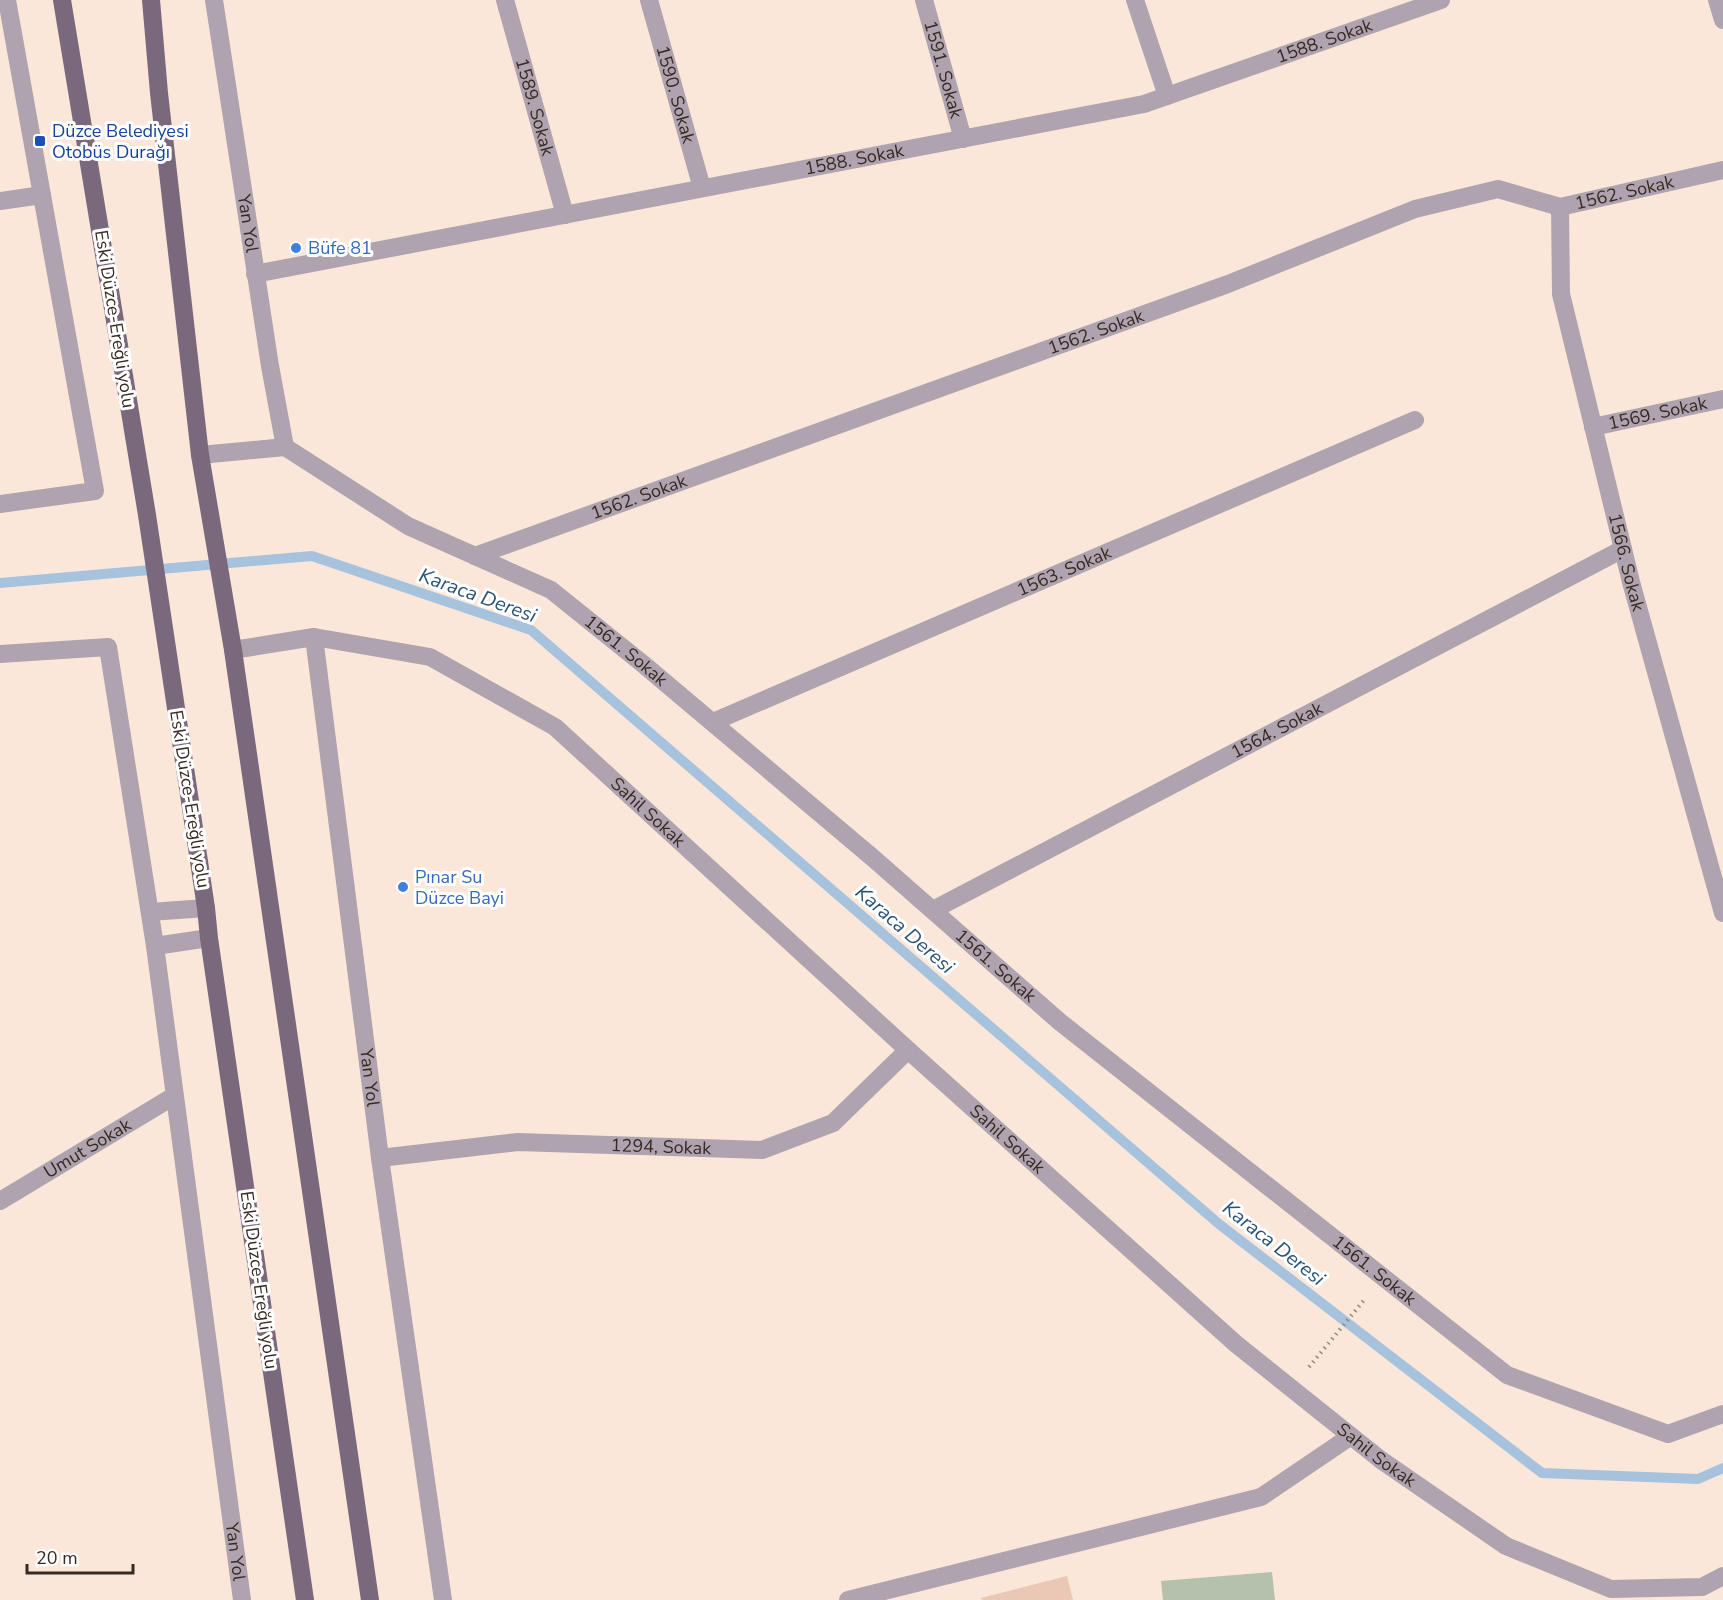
<svg xmlns="http://www.w3.org/2000/svg" width="1723" height="1600" font-family="'Nunito Sans',sans-serif">
<rect width="100%" height="100%" fill="#fae7da"/>
<path fill="#b4c2ad" d="M 1272,1572 L 1275,1600 L 1163,1600 L 1161,1581 Z"/>
<g fill="none" stroke-linecap="round" stroke-linejoin="round">
<path stroke="#a7c2dd" stroke-width="10" d="M 0,583 L 312,556 L 531,630 L 1219,1224 L 1542,1473 L 1698,1479 L 1723,1468"/>
</g>
<path fill="#eac8b5" d="M 1067,1576 L 1073,1600 L 982,1600 L 981,1598 Z"/>
<g fill="none" stroke-linecap="round" stroke-linejoin="round">
<path stroke="#97887d" stroke-width="4" stroke-dasharray="1.5 4.5" stroke-linecap="butt" d="M 1309,1367 L 1365,1299"/>
<g stroke="#aea3af" stroke-width="18">
<path id="s1" d="M 214,0 L 270,366 L 285,447"/>
<path id="s2" d="M 505,0 L 565,215"/>
<path id="s3" d="M 649,0 L 702,188"/>
<path id="s4" d="M 924,0 L 963,139"/>
<path d="M 1135,0 L 1167,96"/>
<path d="M 1717,0 L 1723,20"/>
<path d="M 0,201 L 42,195"/>
<path id="s5" d="M 1560,207 L 1561,294 L 1631,582 L 1723,913"/>
<path id="s6" d="M 255,274 L 1144,104 L 1441,0"/>
<path id="s7" d="M 1593,427 L 1723,399"/>
<path id="s8" d="M 285,447 L 408,526 L 551,590 L 643,664 L 873,858 L 1060,1022 L 1507,1375 L 1668,1434 L 1723,1414"/>
<path d="M 200,455 L 285,447"/>
<path d="M 0,504 L 95,491 L 7,0"/>
<path id="s9" d="M 475,556 L 1228,284 L 1415,209 L 1498,189 L 1560,207 L 1723,170"/>
<path id="s10" d="M 314,637 L 430,657 L 555,727 L 908,1050 L 1236,1344 L 1381,1460 L 1506,1546 L 1611,1589 L 1702,1587 L 1723,1576"/>
<path id="s11" d="M 233,650 L 314,637 L 380,1158 L 443,1600"/>
<path id="s12" d="M 0,654 L 108,647 L 155,946 L 242,1600"/>
<path id="s13" d="M 713,722 L 1415,420"/>
<path id="s14" d="M 933,910 L 1623,549"/>
<path d="M 150,912 L 206,908"/>
<path d="M 155,946 L 209,938"/>
<path id="s15" d="M 380,1158 L 518,1142 L 762,1150 L 833,1123 L 908,1050"/>
<path id="s16" d="M 0,1201 L 174,1096"/>
<path d="M 848,1600 L 1261,1497 L 1351,1436"/>
</g>
<path stroke="#7a687d" stroke-width="18" d="M 62,0 L 147,515 L 206,908 L 209,938 L 305,1600
M 151,0 L 159,93 L 200,455 L 233,650 L 370,1600"/>
</g>
<rect fill="#1a4fb4" stroke="#fff" stroke-width="2" x="34" y="135" width="12" height="12" rx="3"/>
<g fill="#3f7fe0" stroke="#fff" stroke-width="2">
<circle cx="296" cy="248" r="6"/>
<circle cx="403" cy="887" r="6"/>
</g>
<g text-anchor="middle" stroke-width="6" stroke-linejoin="round" paint-order="stroke">
<g font-size="18" fill="#362a22" stroke="#fff">
<text dy="6" stroke="none"><textPath href="#s6" startOffset="1096">1588. Sokak</textPath></text>
<text dy="6" stroke="none"><textPath href="#s4" startOffset="72">1591. Sokak</textPath></text>
<text dy="6" stroke="none"><textPath href="#s3" startOffset="98">1590. Sokak</textPath></text>
<text dy="6" stroke="none"><textPath href="#s2" startOffset="111">1589. Sokak</textPath></text>
<text dy="6" stroke="none"><textPath href="#s6" startOffset="610">1588. Sokak</textPath></text>
<text dy="6" stroke="none"><textPath href="#s9" startOffset="1218">1562. Sokak</textPath></text>
<text dy="6" stroke="none"><textPath href="#s1" startOffset="226">Yan Yol</textPath></text>
<text transform="translate(115 319) rotate(81)" y="6">Eski Düzce-Ereğli yolu</text>
<text dy="6" stroke="none"><textPath href="#s9" startOffset="660">1562. Sokak</textPath></text>
<text dy="6" stroke="none"><textPath href="#s7" startOffset="66">1569. Sokak</textPath></text>
<text dy="6" stroke="none"><textPath href="#s9" startOffset="174">1562. Sokak</textPath></text>
<text dy="6" stroke="none"><textPath href="#s5" startOffset="363">1566. Sokak</textPath></text>
<text dy="6" stroke="none"><textPath href="#s13" startOffset="382">1563. Sokak</textPath></text>
<text dy="6" stroke="none"><textPath href="#s8" startOffset="399">1561. Sokak</textPath></text>
<text dy="6" stroke="none"><textPath href="#s14" startOffset="388">1564. Sokak</textPath></text>
<text transform="translate(190 799) rotate(81)" y="6">Eski Düzce-Ereğli yolu</text>
<text dy="6" stroke="none"><textPath href="#s10" startOffset="387">Sahil Sokak</textPath></text>
<text dy="6" stroke="none"><textPath href="#s8" startOffset="885">1561. Sokak</textPath></text>
<text dy="6" stroke="none"><textPath href="#s11" startOffset="526">Yan Yol</textPath></text>
<text dy="6" stroke="none"><textPath href="#s10" startOffset="873">Sahil Sokak</textPath></text>
<text dy="6" stroke="none"><textPath href="#s15" startOffset="282">1294, Sokak</textPath></text>
<text dy="6" stroke="none"><textPath href="#s16" startOffset="102">Umut Sokak</textPath></text>
<text dy="6" stroke="none"><textPath href="#s8" startOffset="1371">1561. Sokak</textPath></text>
<text transform="translate(259 1280) rotate(82)" y="6">Eski Düzce-Ereğli yolu</text>
<text dy="6" stroke="none"><textPath href="#s10" startOffset="1359">Sahil Sokak</textPath></text>
<text dy="6" stroke="none"><textPath href="#s12" startOffset="1022">Yan Yol</textPath></text>
</g>
<g font-size="18" fill="#164399" stroke="#fff" text-anchor="start">
<text x="52" y="137">Düzce Belediyesi<tspan x="52" dy="21">Otobüs Durağı</tspan></text>
</g>
<g font-size="18" fill="#366cbe" stroke="#fff" text-anchor="start">
<text x="308" y="254">Büfe 81</text>
<text x="415" y="883">Pınar Su<tspan x="415" dy="21">Düzce Bayi</tspan></text>
</g>
<g font-size="20" font-style="italic" fill="#275277" stroke="#fff">
<text transform="translate(478 595) rotate(20)" y="7">Karaca Deresi</text>
<text transform="translate(905 929) rotate(41)" y="7">Karaca Deresi</text>
<text transform="translate(1274 1243) rotate(38)" y="7">Karaca Deresi</text>
</g>
</g>
<path d="M27 1564v9h106v-9" fill="none" stroke="#362a22" stroke-width="3"/>
<text x="36" y="1564" font-size="18" fill="#362a22" stroke="#ffffff" stroke-width="4.5" paint-order="stroke">20 m</text>
</svg>
